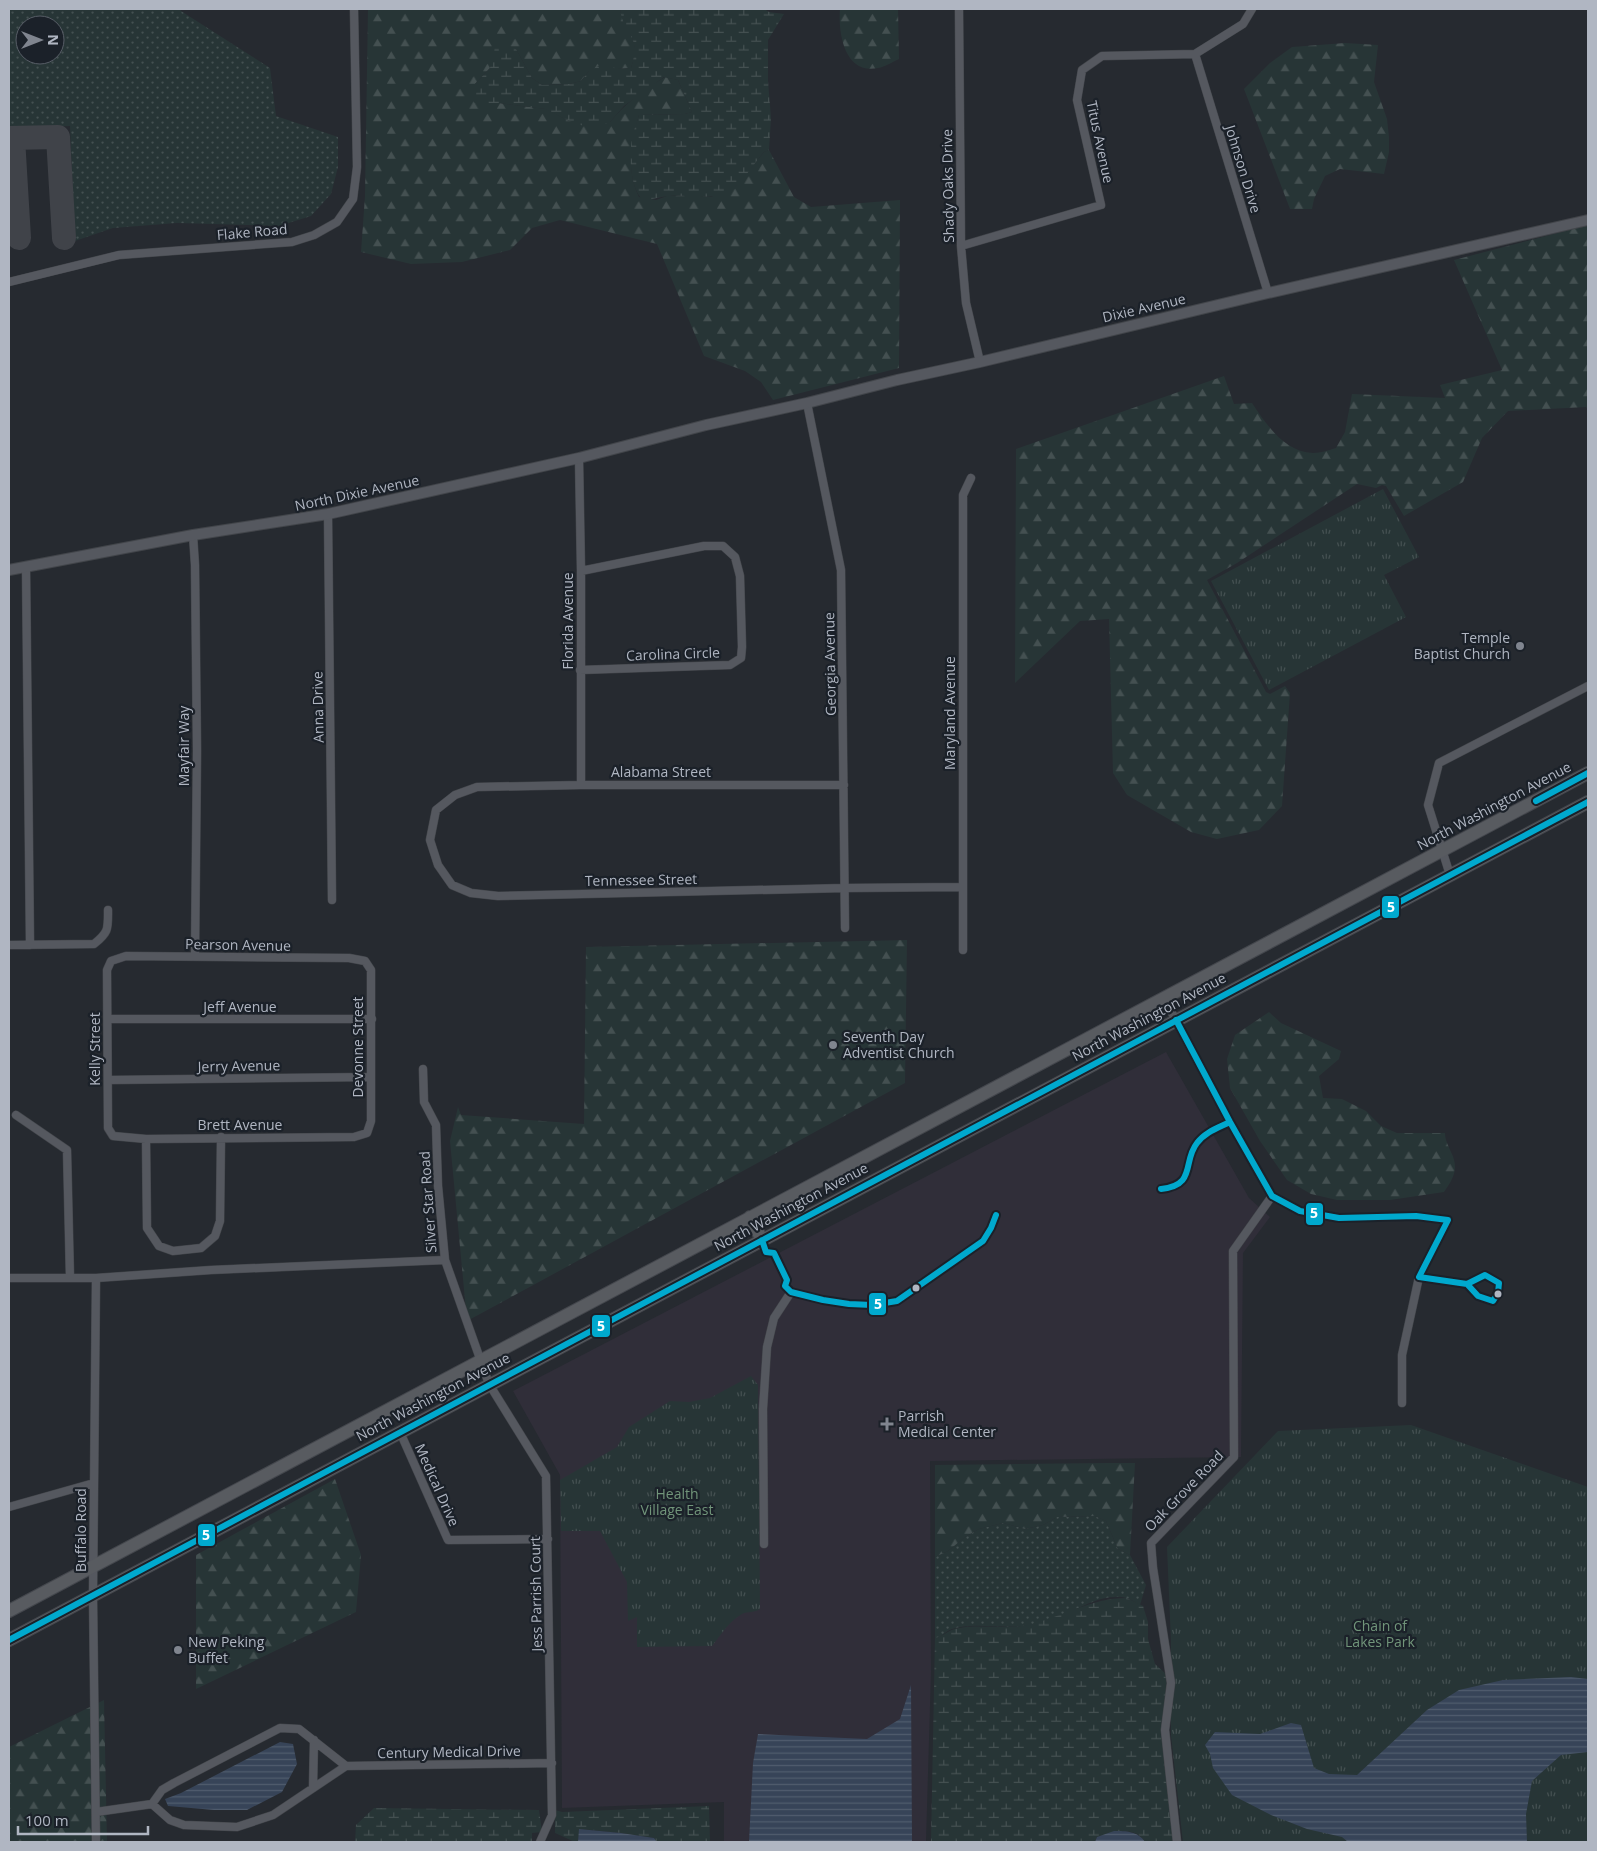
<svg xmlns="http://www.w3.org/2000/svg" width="1597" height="1851" font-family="'Open Sans',sans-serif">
<defs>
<pattern id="grass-dots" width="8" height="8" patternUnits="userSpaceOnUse" patternTransform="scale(1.25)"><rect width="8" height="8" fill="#273536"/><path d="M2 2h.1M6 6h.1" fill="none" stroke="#445051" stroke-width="1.8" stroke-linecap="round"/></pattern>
<pattern id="forest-firs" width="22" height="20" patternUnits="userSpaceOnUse" patternTransform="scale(1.25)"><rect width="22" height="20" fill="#273536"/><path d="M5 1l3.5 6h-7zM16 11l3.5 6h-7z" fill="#445051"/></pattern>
<pattern id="wetland-marsh" width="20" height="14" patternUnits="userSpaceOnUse" patternTransform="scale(1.25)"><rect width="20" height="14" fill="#273536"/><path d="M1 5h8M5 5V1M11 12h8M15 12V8" fill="none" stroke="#445051"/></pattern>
<pattern id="park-tufts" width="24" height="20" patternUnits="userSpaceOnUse" patternTransform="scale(1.25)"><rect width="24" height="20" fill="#273536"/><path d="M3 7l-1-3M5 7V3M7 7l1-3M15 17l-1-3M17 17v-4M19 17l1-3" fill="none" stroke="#445051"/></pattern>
<pattern id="water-rules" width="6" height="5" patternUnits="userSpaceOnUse" patternTransform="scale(1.25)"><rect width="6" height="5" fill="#374458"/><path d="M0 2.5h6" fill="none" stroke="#515d6e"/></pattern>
</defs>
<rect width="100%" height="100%" fill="#262a30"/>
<path fill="#302e39" d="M 1166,1052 L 1249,1198 L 1270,1217 L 1243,1253 L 1241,1457 L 930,1461 L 931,1672 L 926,1842 L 724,1842 L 724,1802 L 562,1808 L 560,1475 L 513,1391 Z"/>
<path fill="url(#grass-dots)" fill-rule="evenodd" d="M 9,9 L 180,9 L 181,11 L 270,68 L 276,116 L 338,137 L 338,167 L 331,194 L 311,216 L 279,226 L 177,223 L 113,228 L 75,241 L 70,126 L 9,128 ZM 25,25 L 55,25 L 55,55 L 25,55 Z
M 1095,1516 L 1106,1521 L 1118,1549 L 1130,1555 L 1146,1585 L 1140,1605 C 1136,1603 1131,1599 1127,1598 C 1105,1592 1080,1608 1061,1616 C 1050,1620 1036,1624 1024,1626 C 1001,1629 972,1622 952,1629 C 945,1631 942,1638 935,1638 L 935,1557 L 948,1551 L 965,1537 L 979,1529 L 1003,1523 L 1025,1529 L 1043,1525 L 1057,1517 Z"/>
<path fill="url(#forest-firs)" d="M 368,9 L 620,9 C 622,25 637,38 635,53 C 635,58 632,63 631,68 L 589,71 L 581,81 L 569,84 L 542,85 L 532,78 L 516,49 L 490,68 L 475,84 L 475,103 L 499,103 L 546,109 L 569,121 L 610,122 C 625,104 644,89 665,77 L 678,80 L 692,112 L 685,114 L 639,115 C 631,143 626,170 639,197 L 656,200 L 667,196 L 690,195 L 711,197 L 735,187 L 764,152 L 769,150 L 794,197 L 811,207 L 900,200 L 899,368 L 773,400 L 761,382 L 745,371 L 704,356 L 657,244 L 560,220 L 532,228 L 510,250 L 462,262 L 411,264 L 361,252 L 365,196 Z
M 840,9 L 898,9 L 899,59 C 892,62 885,67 878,68 C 844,75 838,32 840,9 Z
M 1345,43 L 1378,45 L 1374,82 L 1387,119 L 1389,137 L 1389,152 L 1384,174 L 1340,169 L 1325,176 L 1314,199 L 1312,209 L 1290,209 L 1244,89 L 1270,63 L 1292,47 Z
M 1588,225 L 1588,410 L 1586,407 L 1508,411 L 1482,438 L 1463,482 L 1404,516 L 1386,486 L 1382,485 L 1376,488 L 1357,484 L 1237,563 L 1207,580 L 1266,692 L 1270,694 L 1285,686 L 1290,693 L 1282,806 L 1259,830 L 1217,839 L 1191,832 L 1127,795 L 1113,773 L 1109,619 L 1080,621 L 1015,683 L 1016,449 L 1224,376 L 1234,404 L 1252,403 C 1266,424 1284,452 1313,453 C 1321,453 1329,450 1336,448 L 1345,432 L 1352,394 L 1445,398 L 1440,385 L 1502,370 L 1454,260 Z
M 907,940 L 905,1083 L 467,1321 L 450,1141 L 458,1107 L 461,1115 L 584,1124 L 586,947 Z
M 1269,1012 L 1281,1023 L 1341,1051 L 1339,1059 L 1319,1076 L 1323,1098 L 1342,1099 L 1366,1111 L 1381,1126 L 1397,1133 L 1445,1133 C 1445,1140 1448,1145 1451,1152 C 1459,1168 1454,1178 1444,1192 L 1390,1200 L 1337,1200 L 1311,1194 L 1287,1180 L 1260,1141 L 1230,1088 L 1227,1059 L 1235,1035 Z
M 1109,1463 L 1135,1463 L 1130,1555 L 1118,1549 L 1106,1521 L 1095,1516 L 1057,1517 L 1043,1525 L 1025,1529 L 1003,1523 L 979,1529 L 965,1537 L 948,1551 L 935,1557 L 935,1465 Z
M 335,1479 L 361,1555 L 356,1612 L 196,1689 L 196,1555 Z
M 104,1700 L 107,1842 L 9,1842 L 9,1747 Z"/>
<path fill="url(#wetland-marsh)" d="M 620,9 L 764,9 L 769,12 L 784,14 L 768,40 L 768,81 L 771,118 L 769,150 L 764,152 C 755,162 739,187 728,193 C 715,200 686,194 670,196 C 661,196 653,200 643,200 C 630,189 629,155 632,139 C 633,131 637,123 639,115 L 685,114 L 692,112 L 678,80 L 664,77 L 624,106 L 610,122 L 593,129 L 569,121 L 545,109 L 499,103 L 475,103 L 469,95 L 475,84 L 490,68 L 497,40 L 516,49 L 532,78 L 542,85 L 569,84 L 581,81 L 589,71 L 606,62 L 616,69 L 631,68 C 642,33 624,38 620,9 Z
M 1127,1598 L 1143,1606 L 1148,1622 L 1148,1639 L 1155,1664 L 1167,1675 L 1167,1735 L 1178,1842 L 1145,1842 C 1135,1825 1112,1832 1097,1837 L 1095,1842 L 931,1842 L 935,1638 C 943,1637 949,1629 959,1628 C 982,1624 1005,1630 1028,1625 C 1062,1617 1091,1598 1127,1598 Z
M 709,1806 L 710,1842 L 657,1842 L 654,1838 L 621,1833 L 580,1829 L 578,1842 L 575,1842 L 555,1833 L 555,1810 L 562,1812 Z
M 374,1808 L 539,1810 L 542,1832 L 532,1833 L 532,1842 L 355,1842 L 356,1825 Z"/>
<path fill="url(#park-tufts)" d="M 1383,489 L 1419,557 L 1384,575 L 1406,617 L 1269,690 L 1211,581 Z
M 751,1376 L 758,1385 L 760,1609 C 754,1613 748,1611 742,1614 C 729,1621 721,1635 712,1646 L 637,1647 L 637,1617 L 628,1621 L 627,1582 L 600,1531 L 561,1531 L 560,1480 L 617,1447 L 629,1427 L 670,1401 L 689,1402 L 710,1398 Z
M 1411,1425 L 1588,1487 L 1588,1842 L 1183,1842 L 1171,1735 L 1171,1641 L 1167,1547 L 1278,1431 Z"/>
<path fill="url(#water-rules)" d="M 1571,1677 L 1588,1679 L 1588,1752 L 1561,1755 L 1532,1781 L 1526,1814 L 1527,1842 L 1348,1842 L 1342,1837 L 1307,1829 L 1271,1815 L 1232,1795 L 1213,1768 L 1210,1754 L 1205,1745 L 1215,1732 L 1260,1734 L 1291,1723 L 1301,1725 L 1314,1768 L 1329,1774 L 1357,1775 L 1427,1710 L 1459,1690 L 1503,1680 Z
M 911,1685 L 912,1842 L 749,1842 L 753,1763 L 758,1734 L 867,1739 L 900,1719 Z
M 280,1742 L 293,1744 L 297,1764 L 282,1792 L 247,1810 L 214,1810 L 168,1806 L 165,1799 L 181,1793 Z
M 579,1829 L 621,1833 L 654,1838 L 657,1842 L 578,1842 Z
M 1114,1831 C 1126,1831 1138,1831 1145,1842 L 1095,1842 L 1097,1837 Z"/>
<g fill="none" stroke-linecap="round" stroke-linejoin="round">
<path stroke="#404349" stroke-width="24" d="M 9,138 L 58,137 L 64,238
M 13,138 L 19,238"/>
<defs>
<path id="minor" d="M 959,9 L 961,246 L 966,303 L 980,362
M 1195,54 L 1268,293
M 961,246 L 1101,205 L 1077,100 L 1082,70 L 1102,56 L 1195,54 L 1243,24 L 1252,9
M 9,282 L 119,255 L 292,242 L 314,235 L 337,222 L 353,199 L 357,167 L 354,9
M 807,403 L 841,570 L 845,928
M 579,458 L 581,571 L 581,785
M 328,514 L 332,900
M 193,535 L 195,565 L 197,751 L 195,956
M 26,567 L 30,945
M 580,670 L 730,665 L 741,658 L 742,647 L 740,576 L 735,557 L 723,546 L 704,546 L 581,571
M 844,785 L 581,785 L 477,787 L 455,795 L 436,810 L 430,840 L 438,865 L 452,885 L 471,893 L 498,896 L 845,888 L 962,887
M 1450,875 L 1428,805 L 1439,763 L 1588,686
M 9,945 L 94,944 C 109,932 108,929 108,910
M 963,950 L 963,495 L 971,478
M 126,956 L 349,958 L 365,961 L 371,970 L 371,1121 L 367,1133 L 354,1137 L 146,1139 L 113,1136 L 108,1128 L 107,970 L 111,961 Z
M 1164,998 L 1230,1122 L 1272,1196 L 1300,1211 L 1339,1218 L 1416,1216 L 1448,1220 L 1419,1277 L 1402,1355 L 1402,1403
M 108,1019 L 372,1019
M 423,1069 L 424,1102 L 436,1125 L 438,1186 L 445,1260 L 489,1384 L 546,1476 L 552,1815 L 540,1842
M 108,1080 L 371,1077
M 16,1115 L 67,1150 L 70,1278
M 146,1139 L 147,1228 L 159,1246 L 173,1251 L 201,1248 L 215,1236 L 220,1221 L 221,1137
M 9,1278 L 96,1278 L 211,1270 L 445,1260
M 400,1432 L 448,1540 L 548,1539
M 9,1507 L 94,1483
M 764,1544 L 763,1409 L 767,1347 L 774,1318 L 791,1292
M 313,1788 L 314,1740
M 152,1804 L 170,1820 L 184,1825 L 237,1827 L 273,1815 L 346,1766 L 552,1763
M 96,1812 L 152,1804 L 162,1790 L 174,1783 L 280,1728 L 299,1729 L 346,1766
M 96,1842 L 93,1595 L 96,1278
M 1177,1842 L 1165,1730 L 1171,1683 L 1153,1568 L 1151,1543 L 1234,1457 L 1233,1251 L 1272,1196"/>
<path id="tertiary" d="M 9,570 L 193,535 L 328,514 L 579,458 L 706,425 L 807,403 L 897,380 L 980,362 L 1268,293 L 1588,220"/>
<path id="primary" d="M 750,1217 L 762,1240
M 9,1611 L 1588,773
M 9,1640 L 1588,802"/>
</defs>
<use href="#minor" stroke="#42454a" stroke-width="9"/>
<use href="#tertiary" stroke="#42454a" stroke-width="12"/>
<use href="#primary" stroke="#44474d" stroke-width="14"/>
<use href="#minor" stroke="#55585f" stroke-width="8"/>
<use href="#tertiary" stroke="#55585f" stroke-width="10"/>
<use href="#primary" stroke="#585b60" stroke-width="12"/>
<defs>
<path id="bus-1" d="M 1536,801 L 1588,773
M 1176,1020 L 1230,1122 L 1272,1196 L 1300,1211 L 1339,1218 L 1416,1216 L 1448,1220 L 1419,1277 L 1467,1284
M 1161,1189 C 1197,1185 1182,1162 1197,1143 C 1205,1132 1218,1128 1230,1122
M 762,1240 L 766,1252 L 774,1253 L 787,1280 L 785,1286 L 791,1292 L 823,1300 L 849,1304 L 872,1305 L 897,1301 L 983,1241 L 991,1228 L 996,1215
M 1485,1275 L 1499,1283 L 1498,1293 L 1493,1301 L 1478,1296 L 1467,1284 Z
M 9,1640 L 1588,802"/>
</defs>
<use href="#bus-1" stroke="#1b2129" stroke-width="10"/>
<use href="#bus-1" stroke="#00a9ce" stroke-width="6"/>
</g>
<g fill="#80858f" stroke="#1b2129" stroke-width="2">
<circle cx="1520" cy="646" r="5"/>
<circle cx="833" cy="1045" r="5"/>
<path d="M884.5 1416.5h5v5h5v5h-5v5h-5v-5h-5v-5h5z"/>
<circle cx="178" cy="1650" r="5"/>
</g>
<g fill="#b0b6c2" stroke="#1b2129" stroke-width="2">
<circle cx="916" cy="1288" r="4.5"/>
<circle cx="1498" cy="1294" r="4.5"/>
</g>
<g text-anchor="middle" stroke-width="4.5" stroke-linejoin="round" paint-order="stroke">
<g font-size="14" fill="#b0b6c2" stroke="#1b2129">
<text transform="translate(1100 142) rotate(78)" y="5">Titus Avenue</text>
<text transform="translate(1243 169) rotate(73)" y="5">Johnson Drive</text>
<text transform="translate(948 186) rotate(-91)" y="5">Shady Oaks Drive</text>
<text transform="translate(252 232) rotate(-5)" y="5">Flake Road</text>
<text transform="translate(1144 308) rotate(-13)" y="5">Dixie Avenue</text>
<text transform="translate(357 493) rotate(-12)" y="5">North Dixie Avenue</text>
<text transform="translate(568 621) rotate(-90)" y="5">Florida Avenue</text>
<text transform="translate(673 654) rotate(-2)" y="5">Carolina Circle</text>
<text transform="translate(830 664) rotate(-91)" y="5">Georgia Avenue</text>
<text transform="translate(318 707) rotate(-91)" y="5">Anna Drive</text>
<text transform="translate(950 713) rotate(-90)" y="5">Maryland Avenue</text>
<text transform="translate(184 746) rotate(-90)" y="5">Mayfair Way</text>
<text x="661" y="777">Alabama Street</text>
<text transform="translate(1494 806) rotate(-28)" y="5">North Washington Avenue</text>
<text transform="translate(641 880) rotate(-1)" y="5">Tennessee Street</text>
<text transform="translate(238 945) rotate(1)" y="5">Pearson Avenue</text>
<text x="240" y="1012">Jeff Avenue</text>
<text transform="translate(1149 1017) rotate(-28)" y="5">North Washington Avenue</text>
<text transform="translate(358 1047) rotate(-90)" y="5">Devonne Street</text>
<text transform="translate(95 1049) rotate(-90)" y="5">Kelly Street</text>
<text transform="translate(239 1066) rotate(-1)" y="5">Jerry Avenue</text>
<text x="240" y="1130">Brett Avenue</text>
<text transform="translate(428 1202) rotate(-94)" y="5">Silver Star Road</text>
<text transform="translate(791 1207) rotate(-28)" y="5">North Washington Avenue</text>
<text transform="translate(433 1397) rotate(-28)" y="5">North Washington Avenue</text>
<text transform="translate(437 1485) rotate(66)" y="5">Medical Drive</text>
<text transform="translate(1184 1491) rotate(-46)" y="5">Oak Grove Road</text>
<text transform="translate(81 1530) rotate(-90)" y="5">Buffalo Road</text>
<text transform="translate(536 1594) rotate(-91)" y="5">Jess Parrish Court</text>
<text transform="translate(449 1752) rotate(-1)" y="5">Century Medical Drive</text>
</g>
<g font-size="14" fill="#b0b6c2" stroke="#1b2129" text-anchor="start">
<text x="1510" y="643" text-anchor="end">Temple<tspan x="1510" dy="16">Baptist Church</tspan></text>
<text x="843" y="1042">Seventh Day<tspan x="843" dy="16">Adventist Church</tspan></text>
<text x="898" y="1421">Parrish<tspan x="898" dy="16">Medical Center</tspan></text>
<text x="188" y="1647">New Peking<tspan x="188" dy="16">Buffet</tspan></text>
</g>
<g font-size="14" fill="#71957a" stroke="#1b2129">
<text x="677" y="1499">Health<tspan x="677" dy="16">Village East</tspan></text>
<text x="1380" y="1631">Chain of<tspan x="1380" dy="16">Lakes Park</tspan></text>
</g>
</g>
<g stroke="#1b2129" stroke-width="2">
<rect x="1381" y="895" width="19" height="24" rx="5" fill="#00a9ce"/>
<rect x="1305" y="1202" width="19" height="24" rx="5" fill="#00a9ce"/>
<rect x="868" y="1292" width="19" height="24" rx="5" fill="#00a9ce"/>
<rect x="591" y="1314" width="20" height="24" rx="5" fill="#00a9ce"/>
<rect x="197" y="1523" width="19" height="24" rx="5" fill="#00a9ce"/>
</g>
<g font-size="14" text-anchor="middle" font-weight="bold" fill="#fff">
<text x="1391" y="912">5</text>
<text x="1314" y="1218">5</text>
<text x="878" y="1309">5</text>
<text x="601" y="1331">5</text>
<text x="206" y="1540">5</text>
</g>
<rect width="1597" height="1851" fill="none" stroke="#b0b6c2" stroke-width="20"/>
<g transform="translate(40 40) rotate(90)"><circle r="24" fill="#1b2129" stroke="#575d66"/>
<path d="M0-4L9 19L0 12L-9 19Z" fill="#80858f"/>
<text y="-8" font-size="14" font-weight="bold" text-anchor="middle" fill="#b0b6c2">N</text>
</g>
<path d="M18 1826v8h130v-8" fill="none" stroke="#b0b6c2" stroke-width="2.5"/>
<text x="25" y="1826" font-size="15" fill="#b0b6c2" stroke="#1b2129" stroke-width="4" paint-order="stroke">100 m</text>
</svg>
